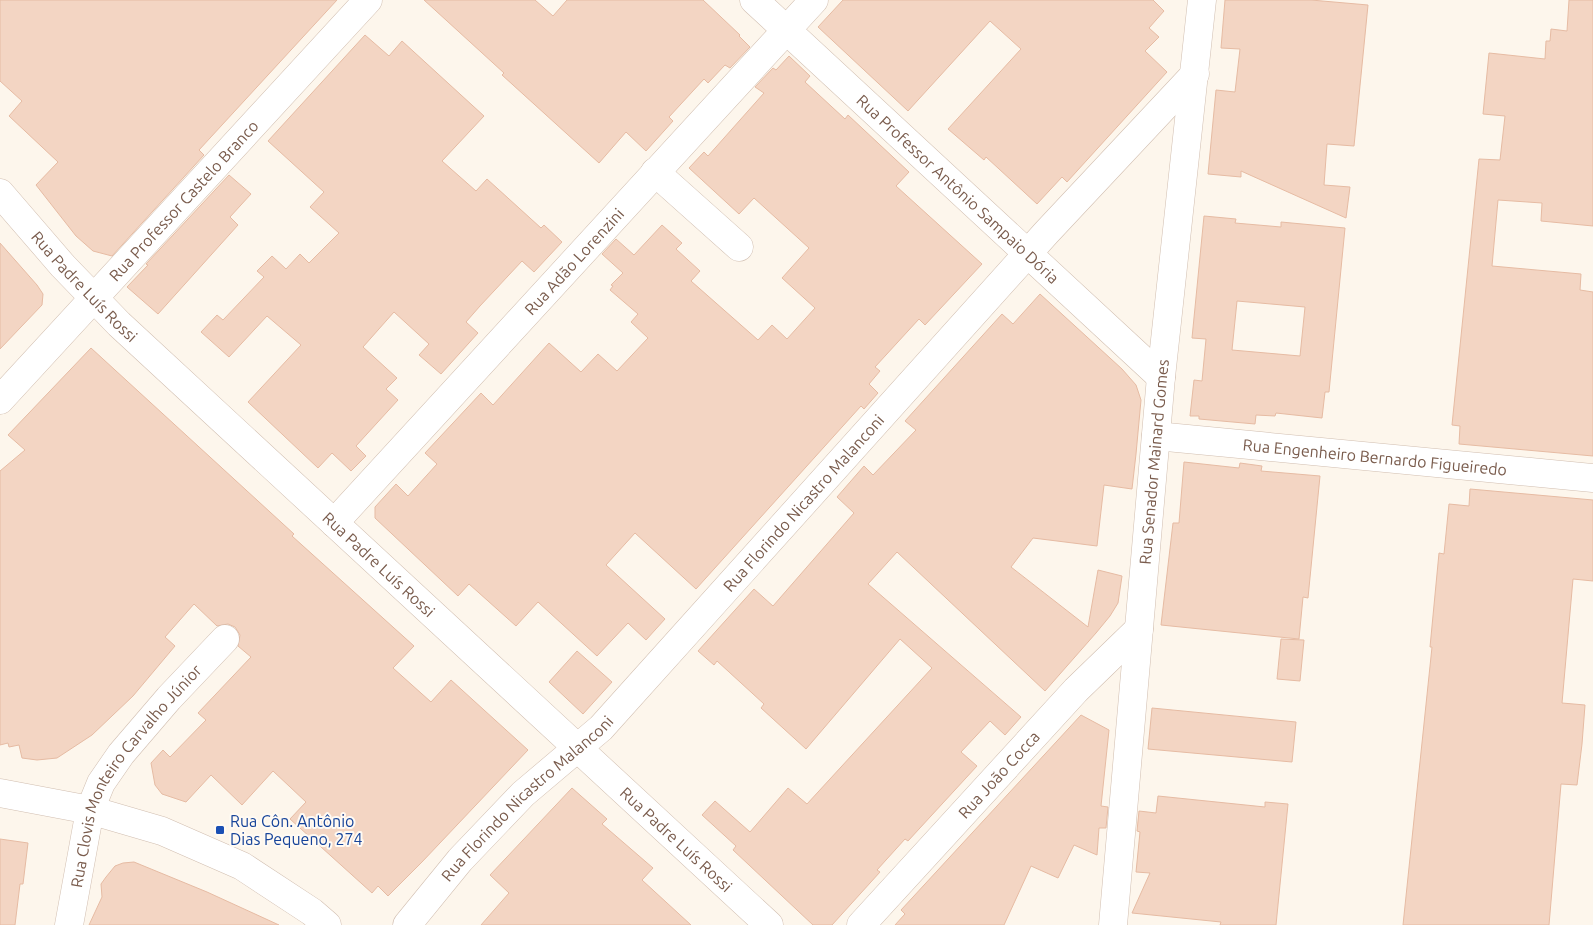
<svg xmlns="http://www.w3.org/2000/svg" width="1593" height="925" font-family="Ubuntu,sans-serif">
<rect width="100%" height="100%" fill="#fdf6ec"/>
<path fill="#f3d5c3" stroke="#e6bba3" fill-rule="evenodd" d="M 0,0 L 337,0 L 199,150 L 204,155 L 112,256 L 93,251 L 76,236 L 36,185 L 58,162 L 9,116 L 22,101 L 0,81 Z
M 424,0 L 535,0 L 553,16 L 567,0 L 703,0 L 740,35 L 739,36 L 750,47 L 730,68 L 725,65 L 708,83 L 704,79 L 669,117 L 673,121 L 646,151 L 626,132 L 599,163 L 502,75 L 504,73 Z
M 843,0 L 1153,0 L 1164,11 L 1149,28 L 1159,37 L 1145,51 L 1167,72 L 1067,182 L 1062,177 L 1037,204 L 986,157 L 984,160 L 948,129 L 1021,49 L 990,21 L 908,111 L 818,27 Z
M 1225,0 L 1311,0 L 1368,5 L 1354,146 L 1327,144 L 1324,185 L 1350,187 L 1346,218 L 1241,171 L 1241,177 L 1208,174 L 1216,90 L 1235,92 L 1240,49 L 1221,48 Z
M 1569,0 L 1593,0 L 1593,226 L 1541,221 L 1542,203 L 1498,200 L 1492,266 L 1581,274 L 1580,290 L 1593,292 L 1593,456 L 1459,444 L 1460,426 L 1452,425 L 1479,159 L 1500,160 L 1505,116 L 1483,114 L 1489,53 L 1545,59 L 1546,41 L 1550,41 L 1551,29 L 1567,31 Z
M 365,35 L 389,56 L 402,41 L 484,116 L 442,161 L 476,191 L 487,179 L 541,228 L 544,225 L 562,242 L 534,272 L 522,261 L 480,306 L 466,322 L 478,333 L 441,374 L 419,355 L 429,344 L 394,312 L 363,347 L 397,378 L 386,389 L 398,400 L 356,446 L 366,456 L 351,471 L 332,453 L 318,468 L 248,402 L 301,345 L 267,316 L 229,357 L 201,332 L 217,315 L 223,320 L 264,277 L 257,271 L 272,256 L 286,269 L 300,254 L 309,263 L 339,233 L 310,207 L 324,192 L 268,141 Z
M 789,56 L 810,76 L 805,82 L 845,119 L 848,115 L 909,172 L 896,186 L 982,264 L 925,325 L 919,319 L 875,367 L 880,371 L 869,384 L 878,393 L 864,409 L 861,406 L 696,589 L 635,533 L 606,565 L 665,619 L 646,640 L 628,623 L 597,656 L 538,602 L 516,626 L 469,584 L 458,596 L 375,518 L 375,507 L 396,484 L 408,496 L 437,464 L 425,453 L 481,393 L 493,405 L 549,343 L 581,372 L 598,354 L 617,371 L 648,338 L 631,322 L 638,314 L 610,290 L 613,286 L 611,285 L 623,273 L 602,254 L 616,239 L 634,255 L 662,225 L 682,243 L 676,249 L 700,271 L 691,281 L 758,340 L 772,325 L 787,339 L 815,308 L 782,278 L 809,248 L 754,198 L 739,214 L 689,168 L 704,152 L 708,156 L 764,93 L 755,87 L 773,68 L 776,70 Z
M 229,175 L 251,194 L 230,217 L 238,225 L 158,314 L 127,287 L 148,265 L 146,264 Z
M 1204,216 L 1236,219 L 1235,223 L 1281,227 L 1281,222 L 1345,228 L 1329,392 L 1325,392 L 1322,418 L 1276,413 L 1275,416 L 1256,415 L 1255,424 L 1199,419 L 1199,416 L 1190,416 L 1194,380 L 1202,381 L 1206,339 L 1192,338 ZM 1237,301 L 1305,307 L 1300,356 L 1232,350 Z
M 0,243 L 37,285 L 43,294 L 42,305 L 0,349 Z
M 1040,294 L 1122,369 L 1136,385 L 1141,400 L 1136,454 L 1132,489 L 1104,485 L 1097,546 L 1033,538 L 1011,567 L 1088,627 L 1098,570 L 1122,576 L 1118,603 L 1110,616 L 1096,633 L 1045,691 L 897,552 L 868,584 L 1021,717 L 1005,735 L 990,721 L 961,752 L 977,766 L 908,841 L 905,839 L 877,870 L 880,872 L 832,925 L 813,925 L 733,850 L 736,846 L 702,815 L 715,801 L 750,832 L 788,788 L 807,804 L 932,668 L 900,639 L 806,749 L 761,708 L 764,704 L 717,661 L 714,665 L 698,651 L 754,589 L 773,606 L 854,513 L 837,497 L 864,466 L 873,475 L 916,430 L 905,421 L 1002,314 L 1013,324 Z
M 91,348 L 294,534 L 292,536 L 414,646 L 393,668 L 431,702 L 451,680 L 528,750 L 422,862 L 388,896 L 378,886 L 372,893 L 290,819 L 306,802 L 273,771 L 242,805 L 211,775 L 186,802 L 162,794 L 155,785 L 151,763 L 163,750 L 170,757 L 206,720 L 198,713 L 251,657 L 238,646 L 240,635 L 235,627 L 228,624 L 217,626 L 194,604 L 165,637 L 175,646 L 133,696 L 92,735 L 57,758 L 37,760 L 22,758 L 19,745 L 9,747 L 8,743 L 0,745 L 0,471 L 25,450 L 8,435 Z
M 1184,462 L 1239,468 L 1240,463 L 1262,466 L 1261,471 L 1320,476 L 1308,598 L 1303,597 L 1299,639 L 1161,625 L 1173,523 L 1179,523 Z
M 1470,489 L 1593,500 L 1593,581 L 1573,579 L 1562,703 L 1585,705 L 1582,744 L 1577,785 L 1561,784 L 1549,925 L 1403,925 L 1432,647 L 1430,647 L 1439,553 L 1444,554 L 1449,504 L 1469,506 Z
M 1281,639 L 1304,640 L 1300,681 L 1277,679 Z
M 577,651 L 612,682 L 583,714 L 549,682 Z
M 1152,708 L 1296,722 L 1292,762 L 1148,749 Z
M 1081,715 L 1109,730 L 1101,806 L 1108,807 L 1106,828 L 1099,828 L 1097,855 L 1074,845 L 1058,878 L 1031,866 L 1004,925 L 895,925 L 905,914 L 901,910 Z
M 572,788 L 607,819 L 602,824 L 653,868 L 642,880 L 691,925 L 481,925 L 509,893 L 490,875 Z
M 1158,796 L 1265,807 L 1265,802 L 1288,804 L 1276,925 L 1220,925 L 1221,922 L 1132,913 L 1150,873 L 1136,872 L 1140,832 L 1137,831 L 1139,811 L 1156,813 Z
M 0,839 L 28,843 L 23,884 L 20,884 L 15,925 L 0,925 Z
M 134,862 L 207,892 L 279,925 L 89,925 L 102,897 L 101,884 L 106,877 L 115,866 L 123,863 Z"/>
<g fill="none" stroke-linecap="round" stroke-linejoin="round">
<defs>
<g id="minor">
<path id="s1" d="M 754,0 L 1161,377"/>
<path d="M 655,172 L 739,247"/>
<path id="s2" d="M 0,193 L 63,266 L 119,324 L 769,925"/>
<path id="s3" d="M 0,400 L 368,0"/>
<path id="s4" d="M 1156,436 L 1593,478"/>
<path id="s5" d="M 334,523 L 814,0"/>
<path d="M 0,793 L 90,810 L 162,831 L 242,866 L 312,912 L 327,925"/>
<path id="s6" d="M 69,925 L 90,810 L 101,783 L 121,754 L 169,698 L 225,639"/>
<path id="s7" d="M 407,925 L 460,860 L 523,794 L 601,728 L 1046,233 L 1195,74"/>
<path id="s8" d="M 861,925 L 1076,690 L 1139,629"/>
<path id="s9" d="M 1113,925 L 1161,377 L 1202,0"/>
</g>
</defs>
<use href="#minor" stroke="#d1beb0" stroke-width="29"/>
<use href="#minor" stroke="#fff" stroke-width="28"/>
</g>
<rect fill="#1a4fb4" stroke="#fffaf3" stroke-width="2" x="215" y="825" width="10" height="10" rx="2.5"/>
<g text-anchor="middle" stroke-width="4" stroke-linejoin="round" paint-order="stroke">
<g font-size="16" fill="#7a5c4d" stroke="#fffaf3">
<text dy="6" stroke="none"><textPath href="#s1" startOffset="278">Rua Professor Antônio Sampaio Dória</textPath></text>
<text dy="6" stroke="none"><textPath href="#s3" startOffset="271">Rua Professor Castelo Branco</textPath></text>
<text dy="6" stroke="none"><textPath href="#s5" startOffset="355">Rua Adão Lorenzini</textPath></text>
<text dy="6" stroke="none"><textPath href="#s2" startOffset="126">Rua Padre Luís Rossi</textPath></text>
<text dy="6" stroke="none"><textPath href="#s4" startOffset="220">Rua Engenheiro Bernardo Figueiredo</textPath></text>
<text dy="6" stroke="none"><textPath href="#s9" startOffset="465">Rua Senador Mainard Gomes</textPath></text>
<text dy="6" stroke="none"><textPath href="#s7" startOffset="580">Rua Florindo Nicastro Malanconi</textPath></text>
<text dy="6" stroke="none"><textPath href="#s2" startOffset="531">Rua Padre Luís Rossi</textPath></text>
<text dy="6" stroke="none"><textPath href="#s8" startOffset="204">Rua João Cocca</textPath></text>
<text dy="6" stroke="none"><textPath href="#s6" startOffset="168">Rua Clovis Monteiro Carvalho Júnior</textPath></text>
<text dy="6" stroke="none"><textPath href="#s7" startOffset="175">Rua Florindo Nicastro Malanconi</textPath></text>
<text dy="6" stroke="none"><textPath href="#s2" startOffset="936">Rua Padre Luís Rossi</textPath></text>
</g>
<g font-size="16" fill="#164399" stroke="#fffaf3" text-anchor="start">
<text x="230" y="827">Rua Côn. Antônio<tspan x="230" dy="18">Dias Pequeno, 274</tspan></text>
</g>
</g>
</svg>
